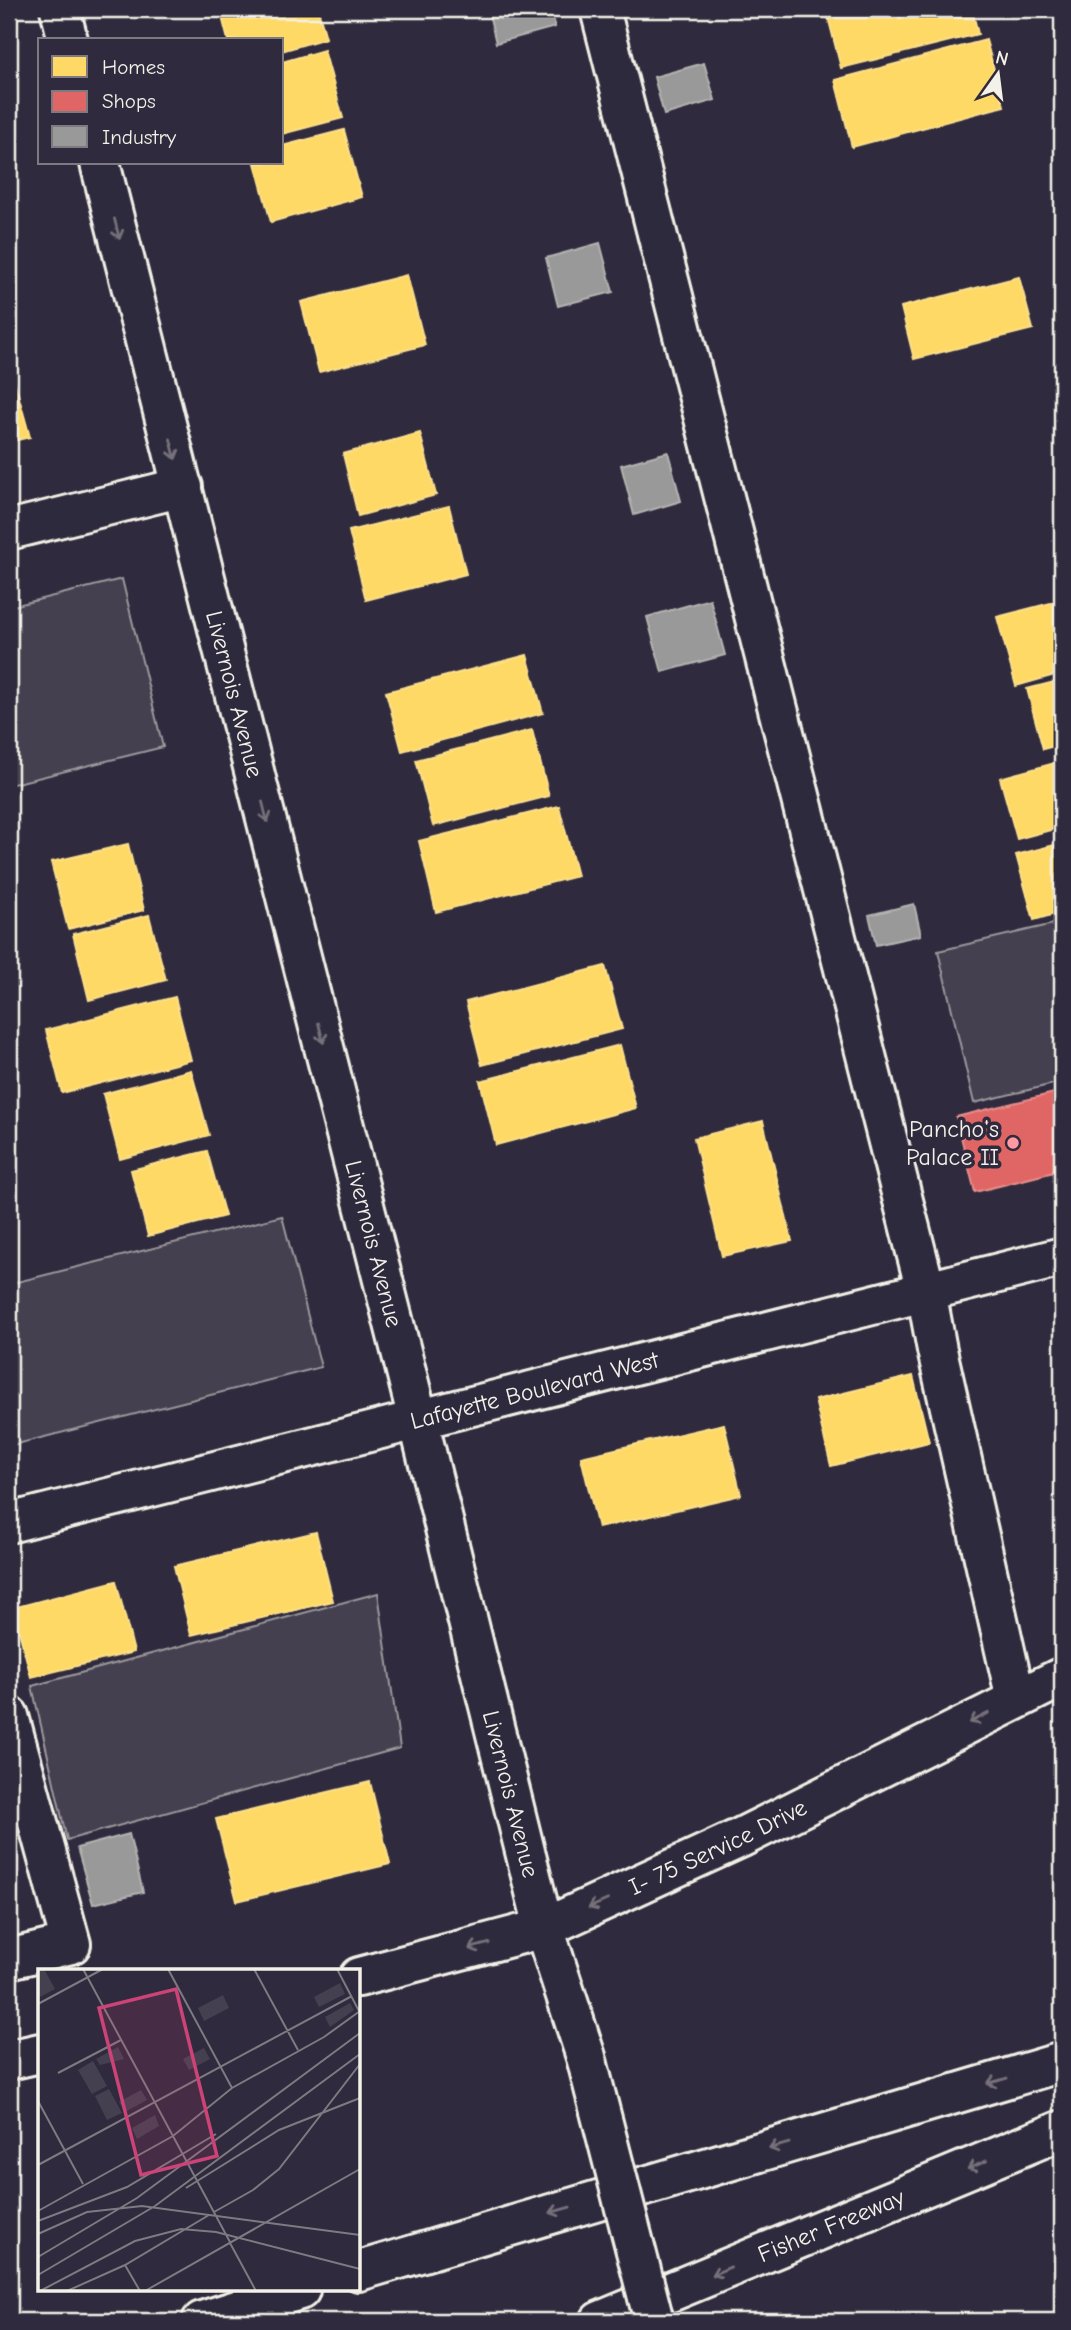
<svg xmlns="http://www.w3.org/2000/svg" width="1071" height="2330" font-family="'Comic Neue',sans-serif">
<rect width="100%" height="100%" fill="#2f2a3d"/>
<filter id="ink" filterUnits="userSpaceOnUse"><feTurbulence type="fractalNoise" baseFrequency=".0143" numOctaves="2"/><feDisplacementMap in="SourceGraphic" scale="14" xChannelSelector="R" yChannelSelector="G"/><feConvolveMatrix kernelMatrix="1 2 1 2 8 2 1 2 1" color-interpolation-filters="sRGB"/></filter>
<g filter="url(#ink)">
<path fill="#454050" stroke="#9c989c" stroke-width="2" d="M 122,579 L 163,747 L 9,785 L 9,607 Z
M 1062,922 L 1062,1082 L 974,1103 L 938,951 Z
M 282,1216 L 321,1367 L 9,1446 L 9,1284 Z
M 378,1593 L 400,1748 L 67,1840 L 32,1686 Z"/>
<path fill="#ffd966" stroke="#fce08d" stroke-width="2" d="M 220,9 L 318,9 L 326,38 L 282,51 L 282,40 L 228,40 Z
M 826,9 L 972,9 L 978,34 L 841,68 Z
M 986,40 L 1004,106 L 852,147 L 835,80 Z
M 324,50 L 343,118 L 282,134 L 282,62 Z
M 344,130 L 362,197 L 271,222 L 255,163 L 282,163 L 282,146 Z
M 407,275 L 425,345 L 319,372 L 301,302 Z
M 1019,277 L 1033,329 L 914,359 L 901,307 Z
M 9,336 L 15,361 L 9,363 Z
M 13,376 L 30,437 L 9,442 L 9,377 Z
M 420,433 L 436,495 L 358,516 L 343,454 Z
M 449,506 L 466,574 L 366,600 L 349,531 Z
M 1062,600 L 1062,673 L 1016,686 L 997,617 Z
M 527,655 L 543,713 L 402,751 L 386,692 Z
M 1062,680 L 1062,744 L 1043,749 L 1027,689 Z
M 532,730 L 549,796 L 433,826 L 416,760 Z
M 1062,761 L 1062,827 L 1017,839 L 1000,778 Z
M 559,806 L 577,876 L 436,912 L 419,841 Z
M 1062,843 L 1062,912 L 1034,920 L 1016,855 Z
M 128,844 L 144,910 L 68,929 L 51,862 Z
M 149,915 L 166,980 L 89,1000 L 73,934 Z
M 605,966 L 622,1029 L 482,1065 L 466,1002 Z
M 175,997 L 191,1060 L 62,1093 L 46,1030 Z
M 620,1045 L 636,1108 L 496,1145 L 480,1081 Z
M 191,1070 L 209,1135 L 120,1159 L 103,1094 Z
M 763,1121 L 792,1241 L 722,1256 L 694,1138 Z
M 207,1151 L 225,1216 L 148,1236 L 131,1170 Z
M 913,1376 L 929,1442 L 831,1466 L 815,1400 Z
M 724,1424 L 741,1495 L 598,1528 L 581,1457 Z
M 316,1532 L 333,1601 L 191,1635 L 174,1566 Z
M 116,1581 L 134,1652 L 31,1677 L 13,1608 Z
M 370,1782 L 390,1864 L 237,1901 L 216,1819 Z"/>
<path fill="#e06666" stroke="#e6908d" stroke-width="2" d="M 1062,1091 L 1062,1170 L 975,1192 L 956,1117 Z"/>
<path fill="#999" stroke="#b4b3b1" stroke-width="2" d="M 491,9 L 550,9 L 555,27 L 496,43 L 488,10 Z
M 704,63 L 715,100 L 664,115 L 654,77 Z
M 600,243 L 613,292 L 558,306 L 546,258 Z
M 668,452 L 681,501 L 634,515 L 621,465 Z
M 710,599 L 725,655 L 662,672 L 647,617 Z
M 914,904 L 921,935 L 876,945 L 869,915 Z
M 9,1150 L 17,1182 L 9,1184 Z
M 129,1834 L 143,1892 L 93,1904 L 77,1848 Z"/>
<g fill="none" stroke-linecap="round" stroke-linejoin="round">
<defs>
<g id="minor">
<path d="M 600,9 L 926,1291 L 937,1350 L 1016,1699"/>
<path d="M 9,530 L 183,487"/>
<path id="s1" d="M 9,1523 L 1062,1257"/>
<path d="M 9,1716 L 71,1944 L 9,1959"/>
</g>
<g id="major">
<path d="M 60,9 L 68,40"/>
<path id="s2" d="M 100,163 L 403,1359 L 544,1928 L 586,2057"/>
<path id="s3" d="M 359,1977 L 544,1928 L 740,1838 L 1062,1677"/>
<path d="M 9,2060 L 40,2053"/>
</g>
<g id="highway">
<path d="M 359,2271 L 1062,2062"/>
<path d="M 202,2321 L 300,2290"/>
<path id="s4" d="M 600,2321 L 1062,2130"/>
</g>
</defs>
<use href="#minor" stroke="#f4f1e8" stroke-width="44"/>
<use href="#major" stroke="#f4f1e8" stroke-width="44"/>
<use href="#highway" stroke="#f4f1e8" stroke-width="44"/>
<use href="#minor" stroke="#2f2a3d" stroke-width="38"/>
<use href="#major" stroke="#2f2a3d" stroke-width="38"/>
<use href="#highway" stroke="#2f2a3d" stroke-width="38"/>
<defs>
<path id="major-bridge" d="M 586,2057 L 654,2321"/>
</defs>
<use href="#major-bridge" stroke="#f4f1e8" stroke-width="44" stroke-linecap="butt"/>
<use href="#major-bridge" stroke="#2f2a3d" stroke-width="38"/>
</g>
<defs><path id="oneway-shaft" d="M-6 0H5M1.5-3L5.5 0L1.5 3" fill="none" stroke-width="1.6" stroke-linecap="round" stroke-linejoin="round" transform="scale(1.75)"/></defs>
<g stroke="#747079">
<use href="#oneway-shaft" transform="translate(117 229) rotate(76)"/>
<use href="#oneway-shaft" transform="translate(173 449) rotate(76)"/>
<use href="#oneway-shaft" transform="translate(265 812) rotate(76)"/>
<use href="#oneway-shaft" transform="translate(321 1033) rotate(76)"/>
<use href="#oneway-shaft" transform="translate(979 1718) rotate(153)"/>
<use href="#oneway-shaft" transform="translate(598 1904) rotate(156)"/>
<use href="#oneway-shaft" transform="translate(479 1946) rotate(165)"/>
<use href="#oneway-shaft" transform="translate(997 2081) rotate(164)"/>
<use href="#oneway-shaft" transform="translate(779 2146) rotate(164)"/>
<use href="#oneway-shaft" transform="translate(977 2165) rotate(157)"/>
<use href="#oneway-shaft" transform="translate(560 2210) rotate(164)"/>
<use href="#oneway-shaft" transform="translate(721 2271) rotate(157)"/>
</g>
</g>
<circle fill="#ff9aa2" stroke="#2f2a3d" stroke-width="2.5" cx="1013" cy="1143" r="7"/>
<g text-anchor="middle" stroke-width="7" stroke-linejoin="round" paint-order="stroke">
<g font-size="24" fill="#f4f1e8" stroke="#2f2a3d">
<text dy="8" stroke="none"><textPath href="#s2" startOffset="548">Livernois Avenue</textPath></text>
<text dy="8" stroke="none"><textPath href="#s2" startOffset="1115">Livernois Avenue</textPath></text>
<text dy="8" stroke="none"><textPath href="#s1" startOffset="542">Lafayette Boulevard West</textPath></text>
<text dy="8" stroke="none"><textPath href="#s2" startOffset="1682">Livernois Avenue</textPath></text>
<text dy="8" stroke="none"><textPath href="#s3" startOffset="383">I- 75 Service Drive</textPath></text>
<text dy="8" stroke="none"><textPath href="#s4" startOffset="250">Fisher Freeway</textPath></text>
</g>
<g font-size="24" fill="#f4f1e8" stroke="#2f2a3d" text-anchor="end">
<text x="999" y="1137">Pancho's<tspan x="999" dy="28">Palace II</tspan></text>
</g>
</g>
<g transform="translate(38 1969)">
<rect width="322" height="322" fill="#2f2a3d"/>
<path d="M 0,0 L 6,0 L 17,20 L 0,29 ZM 302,14 L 307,25 L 281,38 L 276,28 ZM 185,26 L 191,39 L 166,52 L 160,39 ZM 312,34 L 316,41 L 292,58 L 287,48 ZM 80,78 L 86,90 L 62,96 L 58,90 ZM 166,79 L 172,90 L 151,101 L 145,90 ZM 55,92 L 69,117 L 54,125 L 40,101 ZM 71,120 L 84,144 L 69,151 L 57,127 ZM 103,121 L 109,131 L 87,143 L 81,133 ZM 117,146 L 121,157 L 99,170 L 94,159 Z" fill="#454050"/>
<path fill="none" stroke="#7e7a81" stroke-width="2" d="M 45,0 L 192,273M 130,0 L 194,119M 216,0 L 260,81M 299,0 L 321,42M 0,35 L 65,0M 20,104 L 83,71M 0,132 L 45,215M 322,194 L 322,237M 0,196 L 314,27M 148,219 L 241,161 L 322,129M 0,242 L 135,167 L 194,119 L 286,68 L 322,42M 176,243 L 215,221 L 241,200 L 322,95M 0,252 L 89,218 L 178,165M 0,265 L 49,243 L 104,237 L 322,266M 192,274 L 218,322M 0,288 L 99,229 L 322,64M 87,296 L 102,322M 0,306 L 117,237 L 322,85M 2,322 L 97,272 L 143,260 L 178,263 L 322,300M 29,322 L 87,296 L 171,246M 107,322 L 322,200"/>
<path fill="#cc4377" fill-opacity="0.15" stroke="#cc4377" stroke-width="3.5" d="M 138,20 L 179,187 L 103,206 L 61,39 Z"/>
<rect width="322" height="322" fill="none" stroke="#f4f1e8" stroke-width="3.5"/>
</g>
<rect width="1071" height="2330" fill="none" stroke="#2f2a3d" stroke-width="35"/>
<rect x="18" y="18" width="1036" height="2295" fill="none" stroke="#f4f1e8" stroke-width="2.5" filter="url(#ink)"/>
<rect x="38" y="38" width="245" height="126" fill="#2f2a3d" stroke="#7e7a81" stroke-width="2"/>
<rect x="52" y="56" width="35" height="21" fill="#ffd966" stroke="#7e7a81" stroke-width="2"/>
<text x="102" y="74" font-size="21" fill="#f4f1e8">Homes</text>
<rect x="52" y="91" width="35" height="21" fill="#e06666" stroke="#7e7a81" stroke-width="2"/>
<text x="102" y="108" font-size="21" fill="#f4f1e8">Shops</text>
<rect x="52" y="126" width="35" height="21" fill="#999999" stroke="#7e7a81" stroke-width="2"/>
<text x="102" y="144" font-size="21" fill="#f4f1e8">Industry</text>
<g transform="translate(998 74) rotate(14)" stroke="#2f2a3d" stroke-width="5" paint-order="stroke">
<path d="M0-5L12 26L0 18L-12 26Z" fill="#f4f1e8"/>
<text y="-10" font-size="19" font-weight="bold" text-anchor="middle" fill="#f4f1e8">N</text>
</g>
</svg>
